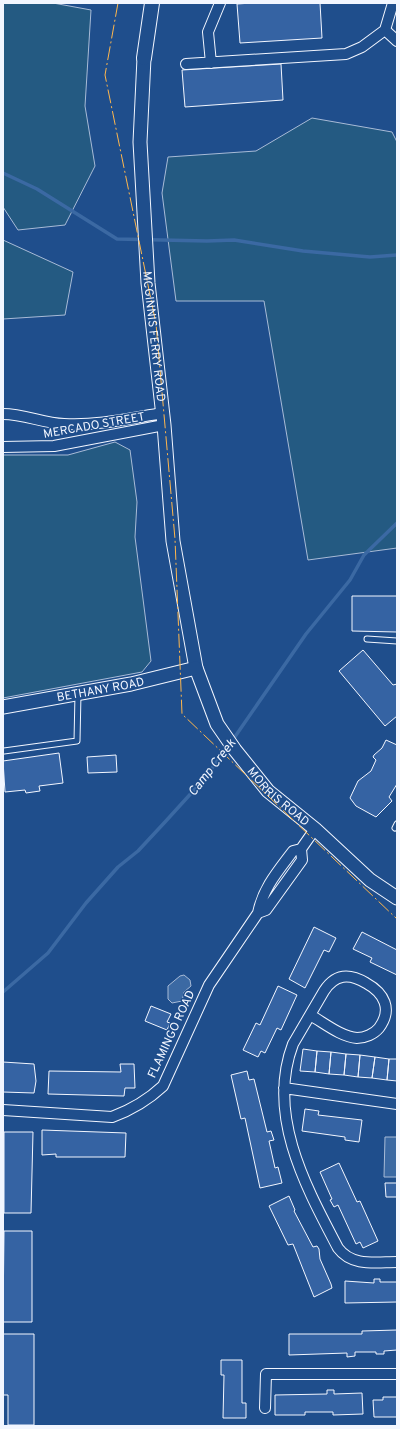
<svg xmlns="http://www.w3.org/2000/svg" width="400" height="1429" font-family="Overpass,sans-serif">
<rect width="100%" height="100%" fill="#1f4e8c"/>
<path fill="#245a82" stroke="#a8bbd7" d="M 3,3 L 53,3 L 91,10 L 85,106 L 95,166 L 65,225 L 18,230 L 3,207 Z
M 312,118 L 392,132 L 397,142 L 397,548 L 308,560 L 264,301 L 176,301 L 162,193 L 168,157 L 256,151 Z
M 3,240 L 73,272 L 65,315 L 3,319 Z
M 115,442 L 130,450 L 137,502 L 135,537 L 151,661 L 142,672 L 3,698 L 3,455 L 68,455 Z"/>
<path fill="#3b69a3" stroke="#a8bbd7" d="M 184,975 L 190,980 L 191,986 L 184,992 L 182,1001 L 172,1003 L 168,999 L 168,986 L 180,976 Z
M 385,1137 L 397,1137 L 397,1177 L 384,1177 Z"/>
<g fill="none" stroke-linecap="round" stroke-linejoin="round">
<path stroke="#3b69a3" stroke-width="3.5" d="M 3,173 L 37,189 L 117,239 L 207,241 L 234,240 L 303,251 L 370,257 L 397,255
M 232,741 L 306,634 L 350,580 L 364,555 L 397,523
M 3,992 L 48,953 L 86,903 L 118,867 L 138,851 L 165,822 L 205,778 L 228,746"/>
</g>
<path fill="#3563a3" stroke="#f2f6ff" d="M 252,3 L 320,3 L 322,38 L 240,43 L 237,4 Z
M 281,64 L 283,100 L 185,107 L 182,70 Z
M 352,596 L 397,596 L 397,632 L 352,631 Z
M 363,650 L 393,685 L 397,684 L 397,716 L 385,726 L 339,671 Z
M 386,740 L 397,745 L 397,784 L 389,797 L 392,801 L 376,817 L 356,806 L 350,798 L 358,781 L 371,771 L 376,760 L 373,757 L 374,755 L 382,748 Z
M 59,753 L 63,783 L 39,786 L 40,791 L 26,793 L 25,790 L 5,792 L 3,761 Z
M 116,755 L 117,772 L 88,773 L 87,757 Z
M 314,927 L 336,938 L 329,952 L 324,950 L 305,988 L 289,979 Z
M 362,932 L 397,950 L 397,975 L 370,962 L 372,958 L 353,949 Z
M 278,986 L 297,995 L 281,1030 L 277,1028 L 265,1053 L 261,1051 L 258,1057 L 243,1050 L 256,1023 L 260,1025 Z
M 151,1006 L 171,1014 L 167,1022 L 170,1023 L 167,1030 L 145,1021 Z
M 303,1049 L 317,1051 L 315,1072 L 300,1071 Z
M 317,1051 L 331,1052 L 329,1074 L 315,1072 Z
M 331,1052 L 346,1054 L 344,1075 L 329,1074 Z
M 346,1054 L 360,1055 L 358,1077 L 344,1075 Z
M 360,1055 L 375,1057 L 372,1078 L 358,1077 Z
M 375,1057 L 389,1059 L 387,1080 L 372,1078 Z
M 389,1059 L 397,1059 L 397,1081 L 387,1080 Z
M 3,1062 L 34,1064 L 36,1081 L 34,1093 L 3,1092 Z
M 120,1064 L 134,1064 L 135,1088 L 125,1088 L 124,1096 L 48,1094 L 49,1071 L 121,1072 Z
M 247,1071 L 249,1080 L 254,1079 L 267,1132 L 271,1131 L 274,1140 L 269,1141 L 275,1168 L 278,1167 L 282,1183 L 260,1188 L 245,1118 L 241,1119 L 231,1075 Z
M 305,1109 L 319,1111 L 318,1115 L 362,1120 L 359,1142 L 345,1140 L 345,1137 L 302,1131 Z
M 42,1130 L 126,1133 L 125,1157 L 56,1157 L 56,1154 L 42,1155 Z
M 4,1132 L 33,1132 L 31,1213 L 4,1213 Z
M 339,1163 L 357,1202 L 360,1201 L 378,1241 L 363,1248 L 360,1242 L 356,1244 L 338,1205 L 334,1207 L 330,1200 L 332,1199 L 320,1172 Z
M 385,1183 L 397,1183 L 397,1197 L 386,1197 Z
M 289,1196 L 295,1210 L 294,1211 L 313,1247 L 317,1246 L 319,1249 L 320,1259 L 331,1284 L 332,1288 L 314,1297 L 293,1244 L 288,1245 L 269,1206 Z
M 4,1231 L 32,1231 L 32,1322 L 3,1322 Z
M 374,1279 L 380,1279 L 380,1282 L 397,1282 L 397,1302 L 345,1303 L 345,1281 L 374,1283 Z
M 397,1330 L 397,1350 L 384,1351 L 384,1354 L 376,1354 L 376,1352 L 355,1352 L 355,1356 L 347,1357 L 347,1353 L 289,1355 L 289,1334 L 362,1334 L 362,1331 Z
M 3,1334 L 34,1334 L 34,1425 L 8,1425 L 8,1395 L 3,1395 Z
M 221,1360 L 242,1360 L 242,1403 L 246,1403 L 246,1418 L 223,1418 L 224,1375 L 221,1375 Z
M 327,1390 L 334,1390 L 334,1394 L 362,1393 L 363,1414 L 333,1415 L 333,1412 L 305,1412 L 305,1415 L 275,1415 L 275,1395 L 327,1394 Z
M 383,1397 L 397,1397 L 397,1417 L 374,1417 L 373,1400 L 383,1400 Z"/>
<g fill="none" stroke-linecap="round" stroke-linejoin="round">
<defs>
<path id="service" d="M 367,639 L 397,641
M 4,751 L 77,741 L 78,694
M 395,828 L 397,824"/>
<path id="minor" d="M 385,30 L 397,41
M 211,63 L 208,32 L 220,3
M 186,64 L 346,54 L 362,47 L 385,30 L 393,3
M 3,414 C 24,414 43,423 64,424 C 97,426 131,418 163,413
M 3,447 L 54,446 L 164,425
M 258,913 L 266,910 L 302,860 L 301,849 L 315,829
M 310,1015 C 323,1022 341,1037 357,1038 C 365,1038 374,1034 379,1028 C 393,1009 384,993 366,983 C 349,973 335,974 324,991 L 293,1044 C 266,1115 306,1187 338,1248 C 352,1267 376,1262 397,1262
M 284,1088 L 397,1104
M 3,1110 L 112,1117 C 131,1110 148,1100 163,1086 L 209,985 L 258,913 C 263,888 278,871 293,851 L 301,849
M 265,1408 L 266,1374 L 397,1374"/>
<g id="tertiary">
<path id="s1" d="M 144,58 L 140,142 L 148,283 L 164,425 L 173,541 L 196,668 L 217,724 L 235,750 L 268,791 L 315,829 L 370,880 L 397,898"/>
<path id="s2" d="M 3,707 L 131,684 L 196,668"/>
</g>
<path id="secondary" d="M 144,58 L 152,3"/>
</defs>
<use href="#service" stroke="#f2f6ff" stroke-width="7"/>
<use href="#minor" stroke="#f2f6ff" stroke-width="12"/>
<use href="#tertiary" stroke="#f2f6ff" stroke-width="15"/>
<use href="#secondary" stroke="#f2f6ff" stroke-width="16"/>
<use href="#service" stroke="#1f4e8c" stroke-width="5"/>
<use href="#minor" stroke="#1f4e8c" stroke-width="10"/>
<use href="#tertiary" stroke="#1f4e8c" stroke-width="13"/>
<use href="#secondary" stroke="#1f4e8c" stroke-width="14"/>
<path stroke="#ffb74d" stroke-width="1" stroke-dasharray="14 3 2 3" stroke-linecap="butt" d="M 118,3 L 105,75 L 156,324 L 175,539 L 182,714 L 397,919"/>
</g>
<g text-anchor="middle" stroke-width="3" stroke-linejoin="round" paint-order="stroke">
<g font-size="12" fill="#f2f6ff" stroke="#1f4e8c">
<text dy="4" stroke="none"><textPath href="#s1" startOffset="279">MCGINNIS FERRY ROAD</textPath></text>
<text transform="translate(94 425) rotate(-10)" y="4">MERCADO STREET</text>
<text dy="4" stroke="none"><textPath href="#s2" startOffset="99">BETHANY ROAD</textPath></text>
<text dy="4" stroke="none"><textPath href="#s1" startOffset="769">MORRIS ROAD</textPath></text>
<text transform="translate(171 1034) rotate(-65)" y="4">FLAMINGO ROAD</text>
</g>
<g font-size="13" font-style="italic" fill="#f2f6ff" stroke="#1f4e8c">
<text transform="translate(211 767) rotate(-52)" y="5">Camp Creek</text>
</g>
</g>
<rect width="400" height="1429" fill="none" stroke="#f2f6ff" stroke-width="8"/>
</svg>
